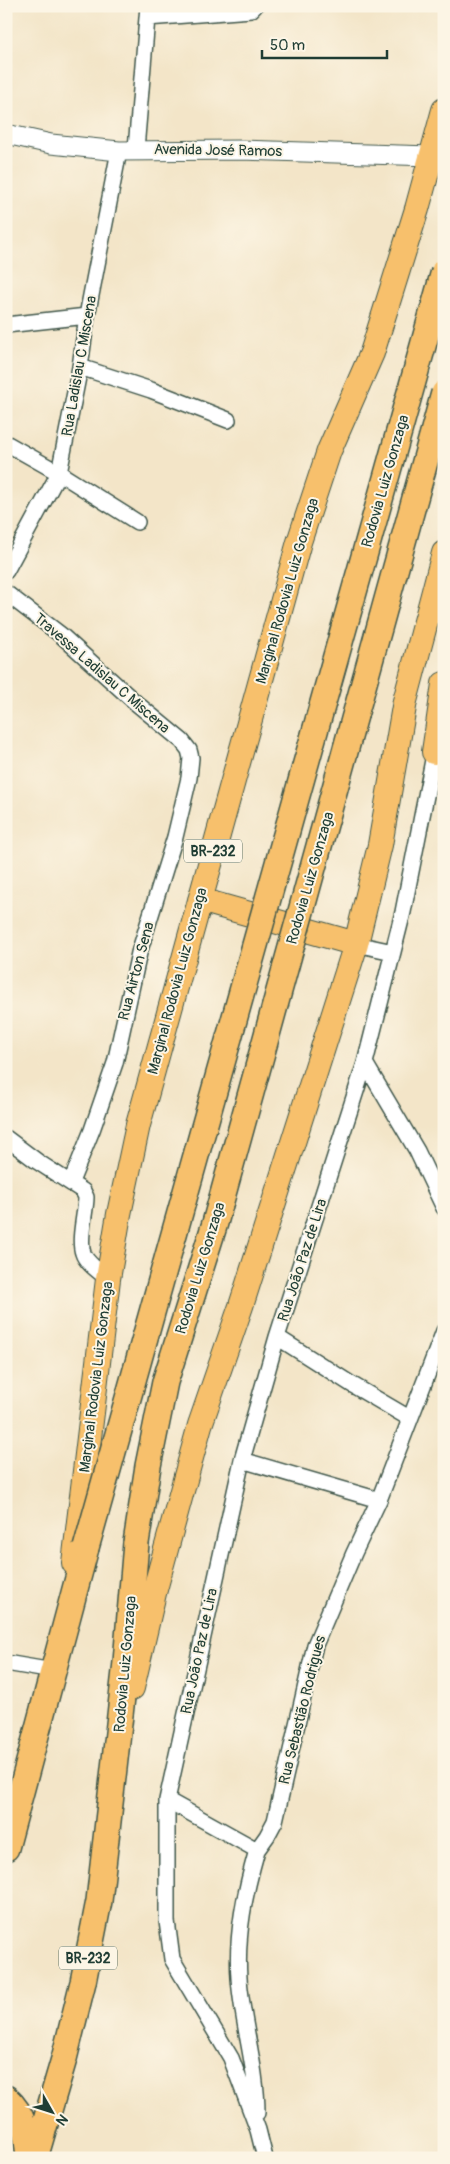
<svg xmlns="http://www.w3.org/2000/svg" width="450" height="2164" font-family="Pangolin,sans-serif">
<rect width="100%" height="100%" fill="#fcf5e5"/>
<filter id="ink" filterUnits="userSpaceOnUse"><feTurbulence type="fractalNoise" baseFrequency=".02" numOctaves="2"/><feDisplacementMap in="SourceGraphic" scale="10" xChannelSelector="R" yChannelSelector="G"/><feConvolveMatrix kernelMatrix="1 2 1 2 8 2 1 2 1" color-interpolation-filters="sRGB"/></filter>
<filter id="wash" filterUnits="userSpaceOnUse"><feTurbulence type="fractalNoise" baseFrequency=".0096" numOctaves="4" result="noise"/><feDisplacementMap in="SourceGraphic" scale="20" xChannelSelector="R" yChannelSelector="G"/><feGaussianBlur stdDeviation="1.12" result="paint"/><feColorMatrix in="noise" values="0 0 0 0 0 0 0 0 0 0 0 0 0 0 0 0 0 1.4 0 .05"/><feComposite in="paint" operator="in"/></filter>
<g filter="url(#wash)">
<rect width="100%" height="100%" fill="#f3e5c8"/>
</g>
<g filter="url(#ink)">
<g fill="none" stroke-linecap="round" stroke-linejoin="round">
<defs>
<path id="minor" d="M 147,18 L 251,10 L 255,6
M 136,149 L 148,6
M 6,325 L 87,316
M 80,367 L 151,390 L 228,420
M 6,443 L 59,473 L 137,522
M 6,571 L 59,473 L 80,367 L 87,316 L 119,151
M 6,593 L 61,635 L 136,703 L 182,741 L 189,750 L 191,758 L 189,778 L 175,837 L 139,953 L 115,1063 L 92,1130 L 71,1182
M 356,944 L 393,952
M 365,1063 L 417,1151 L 444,1208
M 6,1138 L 38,1162 L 83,1191 L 86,1197 C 86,1212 78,1239 83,1253 C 86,1263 100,1272 108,1279
M 277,1337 L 351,1384 L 409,1418
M 242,1460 L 379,1500
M 6,1663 L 53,1671
M 167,1800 L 257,1850 L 267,1836 L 275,1821 L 315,1645 L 354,1553 L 379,1500 L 444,1331
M 257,1850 C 245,1892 236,1934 239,1978 C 242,2023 257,2067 257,2113
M 265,2158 L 258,2130 L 231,2058 L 172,1959 L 167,1921 L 167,1800 L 242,1460 L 277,1337 L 365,1063 L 403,912 L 436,745"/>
<path id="tertiary" d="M 6,134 L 51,144 L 119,151 L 242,150 L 431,156"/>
<path id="primary" d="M 434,752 L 444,684
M 200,900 L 356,944
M 74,1563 L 108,1279 L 119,1214 L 138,1125 L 299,542 L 329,451 L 372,353 L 417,209 L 444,110
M 132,1688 L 154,1593 L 200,1425 L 241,1306 L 356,944 L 380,845 L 405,701 L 444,553"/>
<path id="trunk" d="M 6,1848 L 86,1548
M 6,2098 C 25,2115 27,2134 29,2158
M 35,2158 L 64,2059 L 83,1982 L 99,1901 L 126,1662 L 136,1543"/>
</defs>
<use href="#minor" stroke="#3f564a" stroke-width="18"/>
<use href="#tertiary" stroke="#3f564a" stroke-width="21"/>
<use href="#primary" stroke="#3f564a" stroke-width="26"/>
<use href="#trunk" stroke="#3f564a" stroke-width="28"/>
<use href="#minor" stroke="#fff" stroke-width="15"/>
<use href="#tertiary" stroke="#fff" stroke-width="19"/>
<use href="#primary" stroke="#f7c06c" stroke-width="24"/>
<use href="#trunk" stroke="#f7c06c" stroke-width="25"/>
<defs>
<path id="trunk-bridge" d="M 136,1543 L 148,1466 L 165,1382 L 215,1223 L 444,393
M 86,1548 L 444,271"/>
</defs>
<use href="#trunk-bridge" stroke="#3f564a" stroke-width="28" stroke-linecap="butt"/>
<use href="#trunk-bridge" stroke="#f7c06c" stroke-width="25"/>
</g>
</g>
<g text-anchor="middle" stroke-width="4" stroke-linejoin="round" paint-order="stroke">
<g fill="#fcf5e5" stroke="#617469" stroke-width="1">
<rect x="184" y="839.5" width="58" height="23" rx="4"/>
<rect x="59" y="1946.5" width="58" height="23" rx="4"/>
</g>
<g font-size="14" font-weight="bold" fill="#1f3d34">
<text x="213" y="856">BR-232</text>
<text x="88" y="1963">BR-232</text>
</g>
<g font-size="15" fill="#1f3d34" stroke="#fcf5e5">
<text transform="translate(218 150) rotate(1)" y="5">Avenida José Ramos</text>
<text transform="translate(79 366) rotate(-80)" y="5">Rua Ladislau C Miscena</text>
<text transform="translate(385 481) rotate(-74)" y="5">Rodovia Luiz Gonzaga</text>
<text transform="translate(287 591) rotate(-74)" y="5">Marginal Rodovia Luiz Gonzaga</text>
<text transform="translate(102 673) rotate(41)" y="5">Travessa Ladislau C Miscena</text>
<text transform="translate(310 878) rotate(-74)" y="5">Rodovia Luiz Gonzaga</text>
<text transform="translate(136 971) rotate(-75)" y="5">Rua Airton Sena</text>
<text transform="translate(177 981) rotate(-75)" y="5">Marginal Rodovia Luiz Gonzaga</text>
<text transform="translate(302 1260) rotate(-72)" y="5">Rua João Paz de Lira</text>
<text transform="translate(200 1268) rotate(-73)" y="5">Rodovia Luiz Gonzaga</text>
<text transform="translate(96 1377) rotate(-83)" y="5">Marginal Rodovia Luiz Gonzaga</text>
<text transform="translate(199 1651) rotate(-78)" y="5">Rua João Paz de Lira</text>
<text transform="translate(125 1664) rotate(-85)" y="5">Rodovia Luiz Gonzaga</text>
<text transform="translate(302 1710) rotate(-76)" y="5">Rua Sebastião Rodrigues</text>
</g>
</g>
<rect width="450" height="2164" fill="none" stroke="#fcf5e5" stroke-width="25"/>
<g transform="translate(52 2112) rotate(129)" stroke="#fcf5e5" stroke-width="4" paint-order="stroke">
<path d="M0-4L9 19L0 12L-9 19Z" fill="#1f3d34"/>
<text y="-8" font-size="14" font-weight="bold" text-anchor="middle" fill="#1f3d34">N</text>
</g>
<path d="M262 50v8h125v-8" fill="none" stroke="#1f3d34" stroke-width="2.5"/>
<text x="270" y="50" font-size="15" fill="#1f3d34" stroke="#fcf5e5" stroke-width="4" paint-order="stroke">50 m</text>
</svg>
